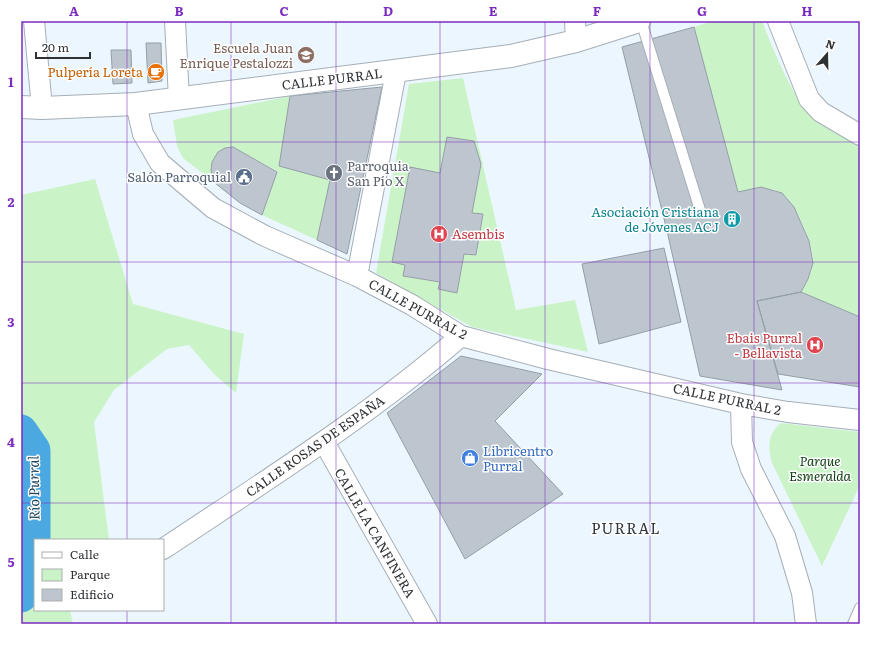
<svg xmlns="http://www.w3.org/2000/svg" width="881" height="645" font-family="Literata,serif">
<rect width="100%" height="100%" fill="#ecf6fe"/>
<path fill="#caf4c8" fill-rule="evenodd" d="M 713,21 L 762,21 C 772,47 797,110 820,124 C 832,131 847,135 860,141 L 860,317 L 801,292 C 806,284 811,274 813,264 C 815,249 795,199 780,192 C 766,186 753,189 738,192 L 694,27 Z
M 463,78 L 516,310 L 575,300 L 588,352 L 472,327 L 376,273 L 409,84 ZM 447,137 L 474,141 L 481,164 L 472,213 L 483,214 L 477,255 L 464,254 L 457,293 L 438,289 L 440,282 L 403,276 L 405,265 L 392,262 L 410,167 L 440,173 Z
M 290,96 L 280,166 L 330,180 L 317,240 L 262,215 L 277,171 L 233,147 L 211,171 L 215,183 L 183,158 L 177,146 L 173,120 Z
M 95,179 L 133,304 L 244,334 L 236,393 L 214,374 L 189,345 L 167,349 L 114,390 L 94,422 L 109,540 L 35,540 L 35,610 L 70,610 L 73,624 L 21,624 L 21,195 Z
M 781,423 L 860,432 L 860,485 L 822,566 L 772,463 C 768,448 767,434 781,423 Z"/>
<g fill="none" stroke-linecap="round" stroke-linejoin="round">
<path stroke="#4ca8e0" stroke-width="33" d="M 21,431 L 34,450 L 34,541 L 21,596"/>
</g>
<path fill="#bdc6cf" stroke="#959ea6" d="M 694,27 L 738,192 L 761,187 L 782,193 L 794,207 L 809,241 L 813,263 L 808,279 L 801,292 L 757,301 L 782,390 L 700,376 L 667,231 L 622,47 Z
M 146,43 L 161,43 L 162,81 L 148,83 Z
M 111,50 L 131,50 L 132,83 L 113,84 Z
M 382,87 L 347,254 L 317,240 L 330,180 L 279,166 L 290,96 Z
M 447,137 L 474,141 L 481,164 L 472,213 L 483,214 L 476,255 L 464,254 L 457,293 L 438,289 L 440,282 L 403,276 L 405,265 L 392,262 L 410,167 L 440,173 Z
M 233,147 L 277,172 L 262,215 L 240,203 L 215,183 L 211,171 L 212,162 L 218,152 L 225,148 Z
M 664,248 L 681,322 L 599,344 L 582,264 Z
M 801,292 L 860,317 L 860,387 L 778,374 L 757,301 Z
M 461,356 L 542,374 L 495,421 L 563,494 L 465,559 L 387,413 Z"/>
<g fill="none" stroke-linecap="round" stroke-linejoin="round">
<defs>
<path id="service" d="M 641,21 L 700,210
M 853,624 L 860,608"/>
<path id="minor" d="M 34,21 L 42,108
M 175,21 L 179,99
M 575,21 L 576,41
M 778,21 L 809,99 L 821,112 L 860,135
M 136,104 L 143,134 L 160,163 L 213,208 L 265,236 L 357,276 L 412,305 L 461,336 L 548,359 L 741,404 L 788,412 L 860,420
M 357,276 L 396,72
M 741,404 L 742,442 L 751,469 L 785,536 L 802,593 L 806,624
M 324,442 L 427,624
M 163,549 C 265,481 369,416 461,336"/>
<path id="tertiary" d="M 21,107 L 42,108 L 136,104 L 511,56 L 576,41 L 639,21"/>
</defs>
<use href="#service" stroke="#a6afb7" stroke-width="12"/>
<use href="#minor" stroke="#a6afb7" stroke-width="22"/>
<use href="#tertiary" stroke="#a6afb7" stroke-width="24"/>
<use href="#service" stroke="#fff" stroke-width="10"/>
<use href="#minor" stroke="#fff" stroke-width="20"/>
<use href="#tertiary" stroke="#fff" stroke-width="22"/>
</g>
<path fill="none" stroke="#7b2cbf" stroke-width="1" stroke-opacity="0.55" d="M 127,21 L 127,540M 231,21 L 231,624M 336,21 L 336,624M 440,21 L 440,624M 545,21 L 545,624M 650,21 L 650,624M 754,21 L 754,624M 21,142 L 860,142M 21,262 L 860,262M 21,383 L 860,383M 21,503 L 860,503M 127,610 L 127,624"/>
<defs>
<symbol id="school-disc" viewBox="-11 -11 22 22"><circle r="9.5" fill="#8d6e63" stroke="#fff"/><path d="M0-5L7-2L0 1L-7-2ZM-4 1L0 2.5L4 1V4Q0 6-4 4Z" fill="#fff"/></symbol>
<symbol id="cafe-disc" viewBox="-11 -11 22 22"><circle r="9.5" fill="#e8710a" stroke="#fff"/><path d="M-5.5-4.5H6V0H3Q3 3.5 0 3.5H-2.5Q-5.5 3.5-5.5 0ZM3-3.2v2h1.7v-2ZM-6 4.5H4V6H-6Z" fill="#fff"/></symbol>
<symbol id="church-disc" viewBox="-11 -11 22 22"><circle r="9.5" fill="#6b7280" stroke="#fff"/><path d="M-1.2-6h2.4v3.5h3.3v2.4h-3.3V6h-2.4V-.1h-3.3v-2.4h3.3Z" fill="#fff"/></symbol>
<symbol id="civic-disc" viewBox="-11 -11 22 22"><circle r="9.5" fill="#5c6f8a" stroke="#fff"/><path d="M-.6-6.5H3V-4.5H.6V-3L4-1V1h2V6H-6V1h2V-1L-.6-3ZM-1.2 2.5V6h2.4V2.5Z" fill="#fff"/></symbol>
<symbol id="building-disc" viewBox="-11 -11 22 22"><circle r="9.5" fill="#0f9aa8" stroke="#fff"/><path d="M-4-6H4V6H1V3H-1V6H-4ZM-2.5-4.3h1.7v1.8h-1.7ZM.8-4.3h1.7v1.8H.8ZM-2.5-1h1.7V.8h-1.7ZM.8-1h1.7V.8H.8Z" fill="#fff"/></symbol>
<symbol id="hospital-disc" viewBox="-11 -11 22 22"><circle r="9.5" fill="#e0444e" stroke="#fff"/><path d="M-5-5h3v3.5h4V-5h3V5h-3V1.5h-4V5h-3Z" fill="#fff"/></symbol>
<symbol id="shop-disc" viewBox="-11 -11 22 22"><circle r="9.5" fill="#3f7fe0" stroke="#fff"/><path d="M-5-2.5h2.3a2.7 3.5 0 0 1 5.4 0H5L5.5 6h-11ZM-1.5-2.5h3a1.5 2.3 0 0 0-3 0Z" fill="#fff"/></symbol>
</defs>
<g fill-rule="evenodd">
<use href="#school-disc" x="296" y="45" width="20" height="20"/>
<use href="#cafe-disc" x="146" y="62" width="20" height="20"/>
<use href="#church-disc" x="324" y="163" width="20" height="20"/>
<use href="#civic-disc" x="234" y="167" width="20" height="20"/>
<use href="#building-disc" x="722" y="209" width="20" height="20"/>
<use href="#hospital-disc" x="429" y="224" width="20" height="20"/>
<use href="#hospital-disc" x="805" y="335" width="20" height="20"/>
<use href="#shop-disc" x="460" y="448" width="20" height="20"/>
</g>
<g text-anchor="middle" stroke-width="3" stroke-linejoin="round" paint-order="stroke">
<g font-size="13" fill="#785e54" stroke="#fff" text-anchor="end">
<text x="293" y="53">Escuela Juan<tspan x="293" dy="15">Enrique Pestalozzi</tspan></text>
</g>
<g font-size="13" fill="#c56008" stroke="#fff" text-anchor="end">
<text x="143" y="77">Pulpería Loreta</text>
</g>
<g font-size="13" fill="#2f3235" stroke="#fff">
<text transform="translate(332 79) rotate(-7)" y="5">CALLE PURRAL</text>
<text transform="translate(418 309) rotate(29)" y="5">CALLE PURRAL 2</text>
<text transform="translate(727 399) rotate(12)" y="5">CALLE PURRAL 2</text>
<text transform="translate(315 446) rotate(-35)" y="5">CALLE ROSAS DE ESPAÑA</text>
<text transform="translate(375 533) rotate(60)" y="5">CALLE LA CANFINERA</text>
</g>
<g font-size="13" fill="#5b616d" stroke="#fff" text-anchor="start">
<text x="347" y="171">Parroquia<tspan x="347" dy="15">San Pío X</tspan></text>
</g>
<g font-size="13" fill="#4e5e75" stroke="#fff" text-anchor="end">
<text x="231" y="182">Salón Parroquial</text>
</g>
<g font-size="13" fill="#0d838f" stroke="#fff" text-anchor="end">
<text x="719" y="217">Asociación Cristiana<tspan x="719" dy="15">de Jóvenes ACJ</tspan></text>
</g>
<g font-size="13" fill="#be3a42" stroke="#fff" text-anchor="start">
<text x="452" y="239">Asembis</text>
<text x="802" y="343" text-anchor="end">Ebais Purral<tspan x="802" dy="15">- Bellavista</tspan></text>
</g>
<g font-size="13" fill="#366cbe" stroke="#fff" text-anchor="start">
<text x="483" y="456">Libricentro<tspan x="483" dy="15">Purral</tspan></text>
</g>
<g font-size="13" font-style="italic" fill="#134315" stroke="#fff">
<text x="820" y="466">Parque<tspan x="820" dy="15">Esmeralda</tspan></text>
</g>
<g font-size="14" font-style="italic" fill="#1b4159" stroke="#fff">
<text transform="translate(34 488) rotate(-91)" y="5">Río Purral</text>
</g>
<g font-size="15" letter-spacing="1" fill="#323a41" stroke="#fff">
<text x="626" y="534">PURRAL</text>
</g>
</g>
<rect width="881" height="645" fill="none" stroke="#ffffff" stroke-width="44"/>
<rect x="34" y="539" width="130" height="72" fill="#ffffff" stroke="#acadae"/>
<rect x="42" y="552" width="20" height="6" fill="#ffffff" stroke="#acadae"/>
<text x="70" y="559" font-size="12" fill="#2f3235">Calle</text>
<rect x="42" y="569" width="20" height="12" fill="#caf4c8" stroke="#acadae"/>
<text x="70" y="579" font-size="12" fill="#2f3235">Parque</text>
<rect x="42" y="589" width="20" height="12" fill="#bdc6cf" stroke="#acadae"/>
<text x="70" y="599" font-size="12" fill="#2f3235">Edificio</text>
<g transform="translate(827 54) rotate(20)" stroke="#ffffff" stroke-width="3" paint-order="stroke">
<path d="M0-3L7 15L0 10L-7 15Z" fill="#2f3235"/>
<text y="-6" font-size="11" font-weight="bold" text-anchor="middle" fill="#2f3235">N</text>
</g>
<path d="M36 52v6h54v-6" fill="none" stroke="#2f3235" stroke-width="2"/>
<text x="42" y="52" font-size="12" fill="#2f3235" stroke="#ffffff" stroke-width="3" paint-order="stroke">20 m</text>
<rect x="22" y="22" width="837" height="601" fill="none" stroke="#7b2cbf" stroke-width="1.5"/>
<g font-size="13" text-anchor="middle" font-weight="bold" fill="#7b2cbf">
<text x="74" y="16">A</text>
<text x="179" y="16">B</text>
<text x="284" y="16">C</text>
<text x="388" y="16">D</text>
<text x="493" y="16">E</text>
<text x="597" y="16">F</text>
<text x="702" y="16">G</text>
<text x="807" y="16">H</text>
<text x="11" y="87">1</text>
<text x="11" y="207">2</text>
<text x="11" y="327">3</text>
<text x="11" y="447">4</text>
<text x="11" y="567">5</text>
</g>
</svg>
